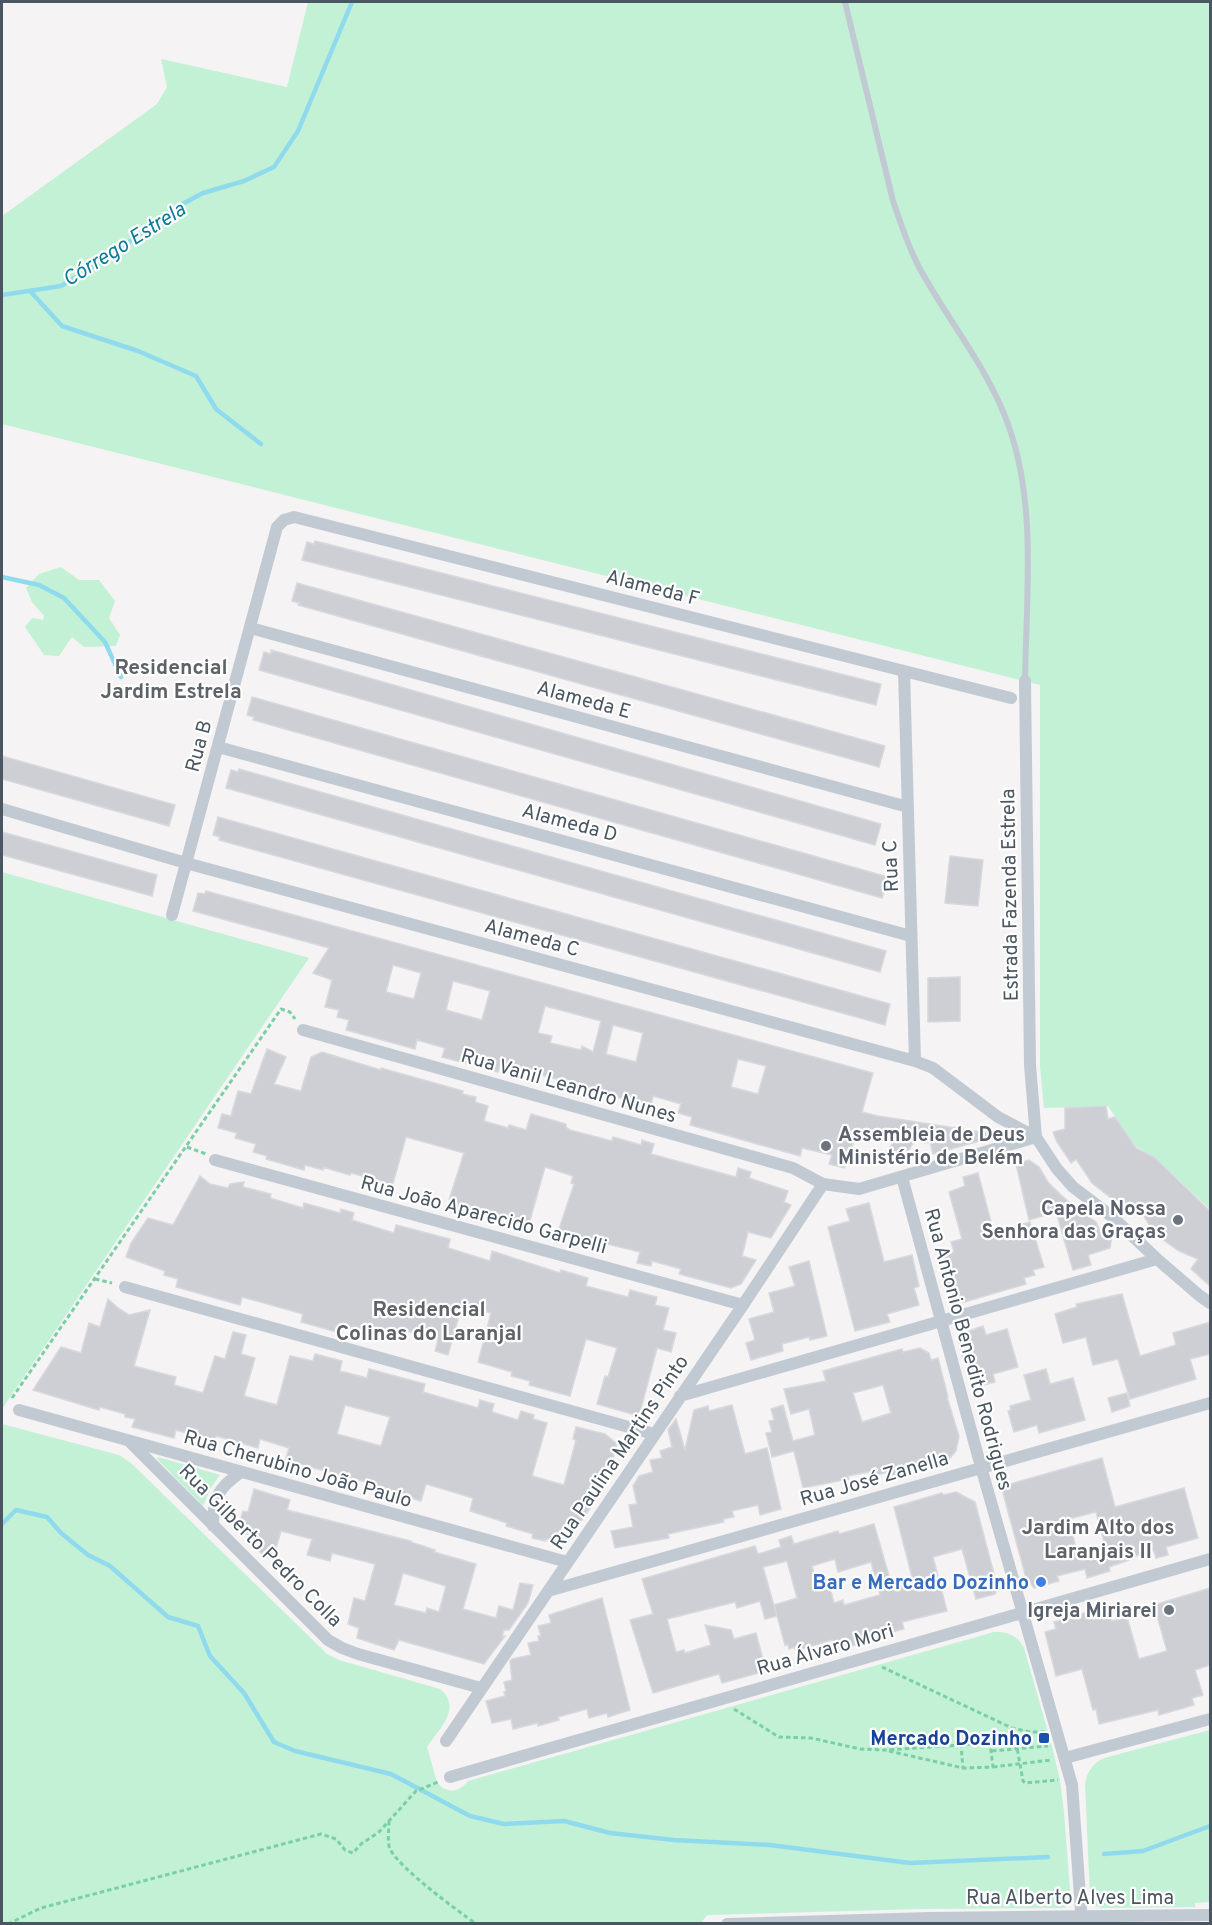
<svg xmlns="http://www.w3.org/2000/svg" width="1212" height="1925" font-family="Overpass,sans-serif">
<rect width="100%" height="100%" fill="#f5f3f3"/>
<path fill="#c3f1d5" d="M 308,2 L 1210,2 L 1210,1209 L 1154,1157 L 1134,1145 L 1108,1106 L 1044,1108 L 1040,1066 L 1040,685 L 2,424 L 2,216 L 157,104 L 167,87 L 161,59 L 287,87 Z
M 61,567 L 79,580 L 99,580 L 115,601 L 109,618 L 120,635 L 116,646 L 84,647 L 72,637 L 59,656 L 44,655 L 25,627 L 32,618 L 43,620 L 44,616 L 32,602 L 26,588 L 39,574 Z
M 2,872 L 309,958 L 2,1409 Z
M 2,1424 L 119,1455 L 131,1463 L 327,1654 L 339,1660 L 440,1689 C 463,1708 439,1729 427,1747 L 437,1782 C 446,1794 459,1793 468,1781 L 994,1632 C 1008,1631 1018,1636 1024,1648 L 1052,1746 L 1060,1780 L 1064,1812 L 1071,1903 L 1064,1908 L 919,1909 L 707,1915 L 700,1924 L 2,1923 Z
M 158,1457 L 220,1475 L 210,1489 L 203,1506 L 157,1459 Z
M 1210,1730 L 1210,1902 L 1195,1903 L 1195,1907 L 1101,1908 L 1094,1905 L 1090,1897 L 1085,1784 C 1087,1772 1093,1763 1104,1758 Z"/>
<g fill="none" stroke-linecap="round" stroke-linejoin="round">
<path stroke="#90daee" stroke-width="4.5" d="M 30,291 L 62,326 L 138,351 L 196,376 L 216,409 L 261,444
M 2,295 L 61,286 L 106,259 L 175,208 L 203,193 L 244,181 L 274,167 L 298,131 L 352,2
M 2,577 L 39,585 L 64,598 L 105,642 L 121,677
M 2,1524 L 16,1510 L 47,1517 L 61,1533 L 88,1555 L 110,1566 L 168,1617 L 198,1626 L 210,1656 L 244,1693 L 274,1742 L 295,1751 L 391,1774 L 470,1816 L 504,1824 L 564,1821 L 610,1833 L 674,1840 L 770,1845 L 910,1863 L 1048,1857
M 1104,1854 L 1143,1851 L 1210,1826"/>
</g>
<path fill="#cdcfd5" stroke="#d7d9de" stroke-width="1.5" fill-rule="evenodd" d="M 315,541 L 881,684 L 876,705 L 302,560 L 307,542 L 314,544 Z
M 297,583 L 885,746 L 879,767 L 298,605 L 299,603 L 292,601 Z
M 271,650 L 881,824 L 875,845 L 259,670 L 264,652 L 271,654 Z
M 252,697 L 888,877 L 882,898 L 253,720 L 254,717 L 247,715 Z
M 2,756 L 175,805 L 169,826 L 2,779 Z
M 239,769 L 886,951 L 880,972 L 226,788 L 231,770 L 238,772 Z
M 218,817 L 890,1004 L 885,1025 L 219,840 L 220,837 L 213,835 Z
M 2,832 L 157,875 L 152,896 L 2,855 Z
M 950,856 L 983,860 L 978,906 L 945,903 Z
M 206,891 L 873,1073 L 862,1112 L 878,1116 L 1001,1135 L 933,1154 L 930,1142 L 924,1143 L 918,1135 L 902,1161 L 887,1151 L 896,1139 L 858,1128 L 850,1153 L 855,1154 L 844,1168 L 829,1164 L 832,1155 L 802,1148 L 800,1156 L 690,1125 L 692,1117 L 678,1113 L 681,1104 L 653,1096 L 651,1105 L 637,1101 L 634,1110 L 622,1107 L 624,1099 L 595,1091 L 593,1099 L 581,1095 L 583,1086 L 541,1075 L 539,1083 L 527,1080 L 529,1073 L 500,1065 L 498,1072 L 442,1057 L 445,1048 L 417,1040 L 415,1049 L 346,1030 L 349,1020 L 337,1017 L 339,1010 L 325,1007 L 332,980 L 313,973 L 329,948 L 193,911 L 198,893 L 205,894 ZM 393,965 L 421,973 L 414,999 L 386,992 ZM 453,981 L 490,991 L 482,1020 L 446,1010 ZM 545,1006 L 601,1021 L 593,1052 L 582,1046 L 581,1050 L 550,1043 L 552,1036 L 538,1033 ZM 613,1025 L 643,1033 L 636,1062 L 606,1054 ZM 738,1059 L 766,1066 L 758,1094 L 731,1087 Z
M 960,977 L 960,1021 L 928,1022 L 928,978 Z
M 267,1049 L 286,1057 L 274,1084 L 301,1091 L 311,1057 L 322,1052 L 381,1070 L 381,1068 L 463,1091 L 462,1094 L 476,1097 L 475,1102 L 488,1106 L 484,1121 L 508,1128 L 509,1125 L 526,1130 L 531,1114 L 566,1124 L 566,1127 L 570,1130 L 612,1141 L 613,1137 L 641,1145 L 642,1140 L 654,1144 L 651,1154 L 736,1177 L 738,1168 L 751,1172 L 749,1178 L 788,1191 L 784,1202 L 791,1205 L 771,1238 L 748,1232 L 742,1256 L 756,1260 L 741,1284 L 731,1288 L 679,1274 L 681,1269 L 652,1261 L 651,1266 L 637,1263 L 640,1252 L 558,1232 L 574,1184 L 571,1183 L 573,1176 L 545,1167 L 529,1224 L 516,1220 L 515,1223 L 454,1207 L 455,1202 L 449,1200 L 464,1153 L 406,1137 L 392,1187 L 380,1183 L 381,1181 L 351,1173 L 350,1175 L 323,1167 L 323,1170 L 305,1165 L 304,1170 L 266,1159 L 267,1156 L 253,1152 L 256,1144 L 235,1138 L 237,1133 L 218,1128 L 222,1114 L 231,1116 L 238,1091 L 251,1094 Z
M 1106,1106 L 1108,1119 L 1115,1117 L 1136,1148 L 1154,1157 L 1210,1211 L 1210,1286 L 1191,1269 L 1198,1259 L 1179,1251 L 1162,1239 L 1151,1228 L 1139,1208 L 1131,1212 L 1124,1202 L 1120,1205 L 1092,1183 L 1076,1159 L 1071,1163 L 1057,1142 L 1053,1132 L 1065,1129 L 1065,1108 Z
M 1029,1160 L 1039,1167 L 1048,1182 L 1061,1195 L 1085,1216 L 1086,1215 L 1096,1222 L 1103,1238 L 1112,1235 L 1110,1248 L 1088,1255 L 1091,1265 L 1073,1270 L 1056,1212 L 1029,1220 L 1016,1164 Z
M 978,1173 L 994,1233 L 1030,1222 L 1044,1267 L 1033,1270 L 1035,1275 L 1024,1278 L 1026,1284 L 961,1303 L 957,1289 L 947,1292 L 942,1277 L 948,1275 L 943,1255 L 954,1252 L 951,1242 L 962,1239 L 949,1192 L 965,1186 L 963,1177 Z
M 200,1176 L 210,1184 L 228,1188 L 230,1184 L 244,1182 L 243,1187 L 271,1194 L 270,1198 L 303,1208 L 304,1203 L 340,1213 L 341,1209 L 354,1213 L 352,1220 L 394,1233 L 396,1225 L 450,1239 L 448,1248 L 490,1261 L 492,1251 L 560,1273 L 561,1270 L 588,1278 L 586,1286 L 628,1297 L 630,1290 L 657,1297 L 655,1305 L 669,1308 L 663,1330 L 676,1333 L 671,1352 L 657,1348 L 639,1416 L 597,1404 L 605,1376 L 608,1377 L 617,1348 L 586,1339 L 570,1396 L 529,1385 L 530,1381 L 511,1376 L 512,1372 L 478,1362 L 491,1313 L 462,1305 L 448,1355 L 435,1351 L 438,1340 L 407,1331 L 405,1340 L 394,1337 L 393,1340 L 339,1325 L 337,1332 L 301,1322 L 303,1314 L 242,1297 L 240,1305 L 176,1287 L 178,1279 L 164,1275 L 165,1271 L 126,1257 L 131,1243 L 148,1218 L 173,1225 Z
M 869,1203 L 884,1262 L 912,1255 L 919,1286 L 914,1288 L 919,1305 L 887,1314 L 890,1322 L 855,1331 L 828,1227 L 850,1221 L 846,1209 Z
M 809,1261 L 827,1336 L 810,1340 L 809,1337 L 782,1344 L 783,1351 L 751,1360 L 746,1343 L 755,1340 L 749,1319 L 774,1312 L 769,1293 L 795,1286 L 789,1267 Z
M 1122,1294 L 1140,1356 L 1176,1345 L 1173,1333 L 1210,1322 L 1210,1354 L 1190,1359 L 1196,1379 L 1130,1399 L 1118,1359 L 1093,1365 L 1086,1337 L 1063,1343 L 1055,1314 L 1077,1307 L 1076,1304 Z
M 108,1299 L 118,1308 L 129,1315 L 150,1310 L 134,1366 L 176,1377 L 174,1385 L 203,1393 L 215,1356 L 225,1359 L 233,1332 L 246,1335 L 241,1354 L 255,1358 L 244,1396 L 277,1405 L 290,1356 L 313,1361 L 315,1354 L 342,1361 L 340,1371 L 367,1378 L 369,1369 L 425,1384 L 423,1392 L 478,1408 L 480,1400 L 494,1404 L 492,1412 L 518,1420 L 521,1411 L 534,1415 L 533,1419 L 547,1423 L 532,1476 L 564,1485 L 576,1440 L 573,1439 L 576,1427 L 605,1434 L 617,1444 L 605,1487 L 570,1537 L 556,1534 L 554,1542 L 545,1539 L 545,1541 L 532,1538 L 533,1534 L 506,1526 L 507,1523 L 470,1511 L 473,1498 L 426,1484 L 421,1501 L 395,1493 L 393,1499 L 380,1495 L 383,1487 L 355,1479 L 299,1464 L 297,1472 L 283,1469 L 289,1448 L 260,1439 L 258,1448 L 216,1436 L 215,1441 L 176,1430 L 174,1438 L 132,1427 L 135,1419 L 125,1417 L 125,1414 L 100,1407 L 99,1410 L 33,1390 L 61,1347 L 81,1353 L 89,1323 L 100,1327 ZM 345,1405 L 390,1417 L 381,1446 L 337,1434 Z
M 983,1326 L 986,1335 L 1007,1329 L 1018,1367 L 993,1374 L 995,1382 L 980,1386 L 979,1381 L 973,1383 L 967,1361 L 964,1362 L 959,1344 L 961,1338 L 966,1332 Z
M 920,1348 L 929,1353 L 931,1360 L 938,1358 L 948,1397 L 947,1397 L 959,1436 L 956,1451 L 949,1459 L 932,1466 L 930,1460 L 901,1468 L 903,1474 L 888,1478 L 887,1472 L 874,1476 L 873,1471 L 848,1476 L 849,1479 L 803,1488 L 794,1451 L 772,1457 L 766,1433 L 772,1432 L 769,1421 L 774,1420 L 771,1409 L 783,1405 L 793,1441 L 815,1435 L 809,1409 L 791,1414 L 784,1389 L 826,1381 L 823,1371 L 902,1349 L 903,1352 ZM 883,1385 L 891,1413 L 862,1422 L 853,1393 Z
M 1046,1369 L 1050,1384 L 1073,1378 L 1085,1420 L 1039,1433 L 1037,1425 L 1014,1432 L 1008,1411 L 1011,1410 L 1010,1406 L 1031,1400 L 1024,1375 Z
M 1127,1393 L 1130,1406 L 1112,1412 L 1108,1398 Z
M 732,1405 L 745,1454 L 767,1448 L 781,1509 L 760,1515 L 758,1505 L 732,1511 L 734,1517 L 723,1519 L 724,1522 L 668,1534 L 669,1538 L 615,1548 L 611,1531 L 633,1527 L 629,1505 L 637,1504 L 633,1486 L 639,1476 L 653,1472 L 650,1460 L 662,1458 L 660,1451 L 672,1447 L 668,1430 L 676,1419 L 685,1450 L 694,1410 L 708,1406 L 709,1411 Z
M 1102,1458 L 1115,1507 L 1184,1488 L 1198,1538 L 1166,1547 L 1168,1555 L 1156,1558 L 1154,1551 L 1128,1558 L 1129,1560 L 1109,1567 L 1110,1571 L 1087,1578 L 1085,1569 L 1057,1576 L 1059,1581 L 1034,1588 L 1026,1578 L 1003,1493 L 1003,1486 ZM 1096,1512 L 1105,1545 L 1077,1553 L 1069,1519 Z
M 254,1489 L 290,1500 L 287,1510 L 411,1541 L 411,1542 L 435,1550 L 434,1552 L 476,1564 L 463,1609 L 496,1618 L 499,1606 L 513,1610 L 520,1583 L 533,1585 L 528,1603 L 509,1630 L 504,1630 L 502,1636 L 505,1636 L 484,1664 L 399,1640 L 394,1650 L 357,1638 L 359,1628 L 348,1624 L 354,1598 L 365,1601 L 375,1564 L 332,1553 L 330,1561 L 307,1555 L 312,1539 L 281,1531 L 273,1559 L 264,1556 L 258,1550 L 259,1544 L 249,1541 L 251,1535 L 237,1531 L 243,1511 L 248,1512 ZM 403,1573 L 446,1586 L 439,1612 L 427,1608 L 426,1613 L 394,1605 Z
M 956,1492 L 975,1502 L 998,1589 L 995,1594 L 976,1599 L 962,1549 L 933,1557 L 947,1611 L 902,1622 L 904,1629 L 892,1632 L 891,1628 L 866,1635 L 868,1641 L 835,1651 L 832,1640 L 802,1649 L 795,1649 L 795,1647 L 789,1649 L 788,1644 L 785,1645 L 774,1605 L 797,1598 L 787,1561 L 763,1567 L 777,1616 L 765,1619 L 760,1601 L 737,1608 L 735,1602 L 667,1619 L 676,1652 L 684,1650 L 685,1653 L 711,1645 L 705,1625 L 731,1630 L 734,1639 L 756,1633 L 766,1671 L 722,1683 L 719,1674 L 653,1693 L 630,1620 L 653,1614 L 642,1579 L 755,1546 L 758,1554 L 781,1547 L 779,1540 L 791,1536 L 794,1544 L 838,1531 L 839,1534 L 874,1524 L 892,1586 L 913,1581 L 894,1507 L 942,1493 L 943,1495 ZM 835,1559 L 838,1572 L 871,1562 L 880,1595 L 844,1605 L 843,1600 L 834,1603 L 830,1588 L 819,1591 L 812,1566 Z
M 1210,1588 L 1210,1665 L 1195,1670 L 1203,1695 L 1192,1698 L 1194,1705 L 1159,1715 L 1158,1710 L 1099,1724 L 1096,1709 L 1093,1710 L 1082,1669 L 1056,1676 L 1045,1632 L 1056,1629 L 1054,1622 L 1108,1606 L 1112,1621 L 1127,1617 L 1139,1659 L 1167,1651 L 1154,1605 Z
M 602,1598 L 630,1710 L 608,1717 L 607,1713 L 589,1718 L 587,1709 L 558,1717 L 559,1720 L 538,1726 L 538,1723 L 513,1729 L 511,1719 L 492,1723 L 486,1701 L 505,1696 L 504,1692 L 506,1691 L 504,1682 L 512,1680 L 510,1661 L 512,1659 L 531,1655 L 528,1643 L 539,1641 L 538,1636 L 541,1636 L 538,1626 L 551,1623 L 549,1615 Z"/>
<g fill="none" stroke-linecap="round" stroke-linejoin="round">
<path stroke="#7ad0a6" stroke-width="3" stroke-dasharray="4.5 3" stroke-linecap="butt" d="M 187,1147 L 206,1154
M 95,1279 L 112,1283
M 12,1398 L 281,1009 L 290,1012 L 295,1019
M 882,1667 L 1012,1728 L 1030,1732 L 1044,1732
M 734,1709 L 779,1737 L 811,1738 L 860,1749 L 885,1750 L 961,1745
M 1016,1742 L 1023,1781 L 1025,1783 L 1058,1780
M 889,1751 L 963,1768 L 993,1767 L 990,1743 L 961,1745 L 963,1768
M 992,1751 L 1048,1746
M 993,1767 L 1051,1760
M 389,1821 C 389,1829 387,1843 390,1849 C 401,1870 456,1909 476,1924
M 8,1924 L 41,1908 L 321,1834 L 336,1839 L 345,1850 L 353,1853 L 361,1844 L 379,1832 L 416,1791 L 438,1782"/>
<path stroke="#c1cad2" stroke-width="6" d="M 845,2 L 893,201 C 901,224 908,247 920,269 C 949,322 989,369 1009,427 C 1037,506 1026,599 1025,681"/>
<path stroke="#c1cad2" stroke-width="12" d="M 250,628 L 908,807
M 904,671 L 915,1061
M 1025,681 L 1030,1065 L 1036,1137 L 1057,1169 L 1073,1187 L 1110,1215 L 1157,1259 L 1200,1296 L 1210,1303
M 218,747 L 911,936
M 2,809 L 186,863 L 915,1061 L 933,1068 L 998,1117 L 1036,1137
M 172,915 L 277,527 L 284,520 L 294,517 L 1011,698
M 303,1030 L 793,1168 L 823,1184 L 859,1189 L 1036,1137
M 215,1160 L 743,1305
M 902,1177 L 981,1467 L 1072,1785 L 1082,1924
M 125,1287 L 654,1434
M 680,1396 L 1157,1259
M 19,1410 L 567,1562
M 129,1441 L 328,1640 L 342,1648 L 358,1654 L 481,1688
M 213,1526 C 213,1498 218,1488 241,1472
M 548,1591 L 1210,1403
M 446,1741 L 743,1305 L 823,1184
M 1065,1758 L 1210,1719
M 450,1777 L 1210,1559
M 727,1924 L 930,1918 L 1210,1915"/>
</g>
<g fill="#6b7280" stroke="#fff" stroke-width="2">
<circle cx="826" cy="1146" r="6"/>
<circle cx="1178" cy="1220" r="6"/>
<circle cx="1169" cy="1610" r="6"/>
</g>
<circle fill="#3f7fe0" stroke="#fff" stroke-width="2" cx="1041" cy="1582" r="6"/>
<rect fill="#1a4fb4" stroke="#fff" stroke-width="2" x="1038" y="1732" width="12" height="12" rx="3"/>
<g text-anchor="middle" stroke-width="4.5" stroke-linejoin="round" paint-order="stroke">
<g font-size="20" fill="#4a5661" stroke="#fff">
<text transform="translate(653 587) rotate(14)" y="7">Alameda F</text>
<text transform="translate(584 699) rotate(15)" y="7">Alameda E</text>
<text transform="translate(198 746) rotate(-75)" y="7">Rua B</text>
<text transform="translate(570 822) rotate(15)" y="7">Alameda D</text>
<text transform="translate(890 866) rotate(-92)" y="7">Rua C</text>
<text transform="translate(1009 895) rotate(-91)" y="7">Estrada Fazenda Estrela</text>
<text transform="translate(532 937) rotate(15)" y="7">Alameda C</text>
<text transform="translate(569 1085) rotate(16)" y="7">Rua Vanil Leandro Nunes</text>
<text transform="translate(484 1214) rotate(15)" y="7">Rua João Aparecido Garpelli</text>
<text transform="translate(969 1349) rotate(75)" y="7">Rua Antonio Benedito Rodrigues</text>
<text transform="translate(619 1452) rotate(-56)" y="7">Rua Paulina Martins Pinto</text>
<text transform="translate(298 1468) rotate(16)" y="7">Rua Cherubino João Paulo</text>
<text transform="translate(874 1478) rotate(-16)" y="7">Rua José Zanella</text>
<text transform="translate(261 1545) rotate(45)" y="7">Rua Gilberto Pedro Colla</text>
<text transform="translate(825 1649) rotate(-16)" y="7">Rua Álvaro Mori</text>
<text x="1070" y="1904">Rua Alberto Alves Lima</text>
</g>
<g font-size="20" font-weight="bold" fill="#5b616d" stroke="#fff" text-anchor="end">
<text x="838" y="1141" text-anchor="start">Assembleia de Deus<tspan x="838" dy="23">Ministério de Belém</tspan></text>
<text x="1166" y="1215">Capela Nossa<tspan x="1166" dy="23">Senhora das Graças</tspan></text>
<text x="1157" y="1617">Igreja Miriarei</text>
</g>
<g font-size="20" font-weight="bold" fill="#366cbe" stroke="#fff" text-anchor="end">
<text x="1029" y="1589">Bar e Mercado Dozinho</text>
</g>
<g font-size="20" font-weight="bold" fill="#164399" stroke="#fff" text-anchor="end">
<text x="1032" y="1745">Mercado Dozinho</text>
</g>
<g font-size="21" font-style="italic" fill="#0c7c9b" stroke="#fff">
<text transform="translate(124 244) rotate(-32)" y="7">Córrego Estrela</text>
</g>
<g font-size="21" font-weight="bold" fill="#5f6368" stroke="#fff">
<text x="171" y="674">Residencial<tspan x="171" dy="24">Jardim Estrela</tspan></text>
<text x="429" y="1316">Residencial<tspan x="429" dy="24">Colinas do Laranjal</tspan></text>
<text x="1098" y="1534">Jardim Alto dos<tspan x="1098" dy="24">Laranjais II</tspan></text>
</g>
</g>
<rect width="1212" height="1925" fill="none" stroke="#4a5661" stroke-width="6"/>
</svg>
